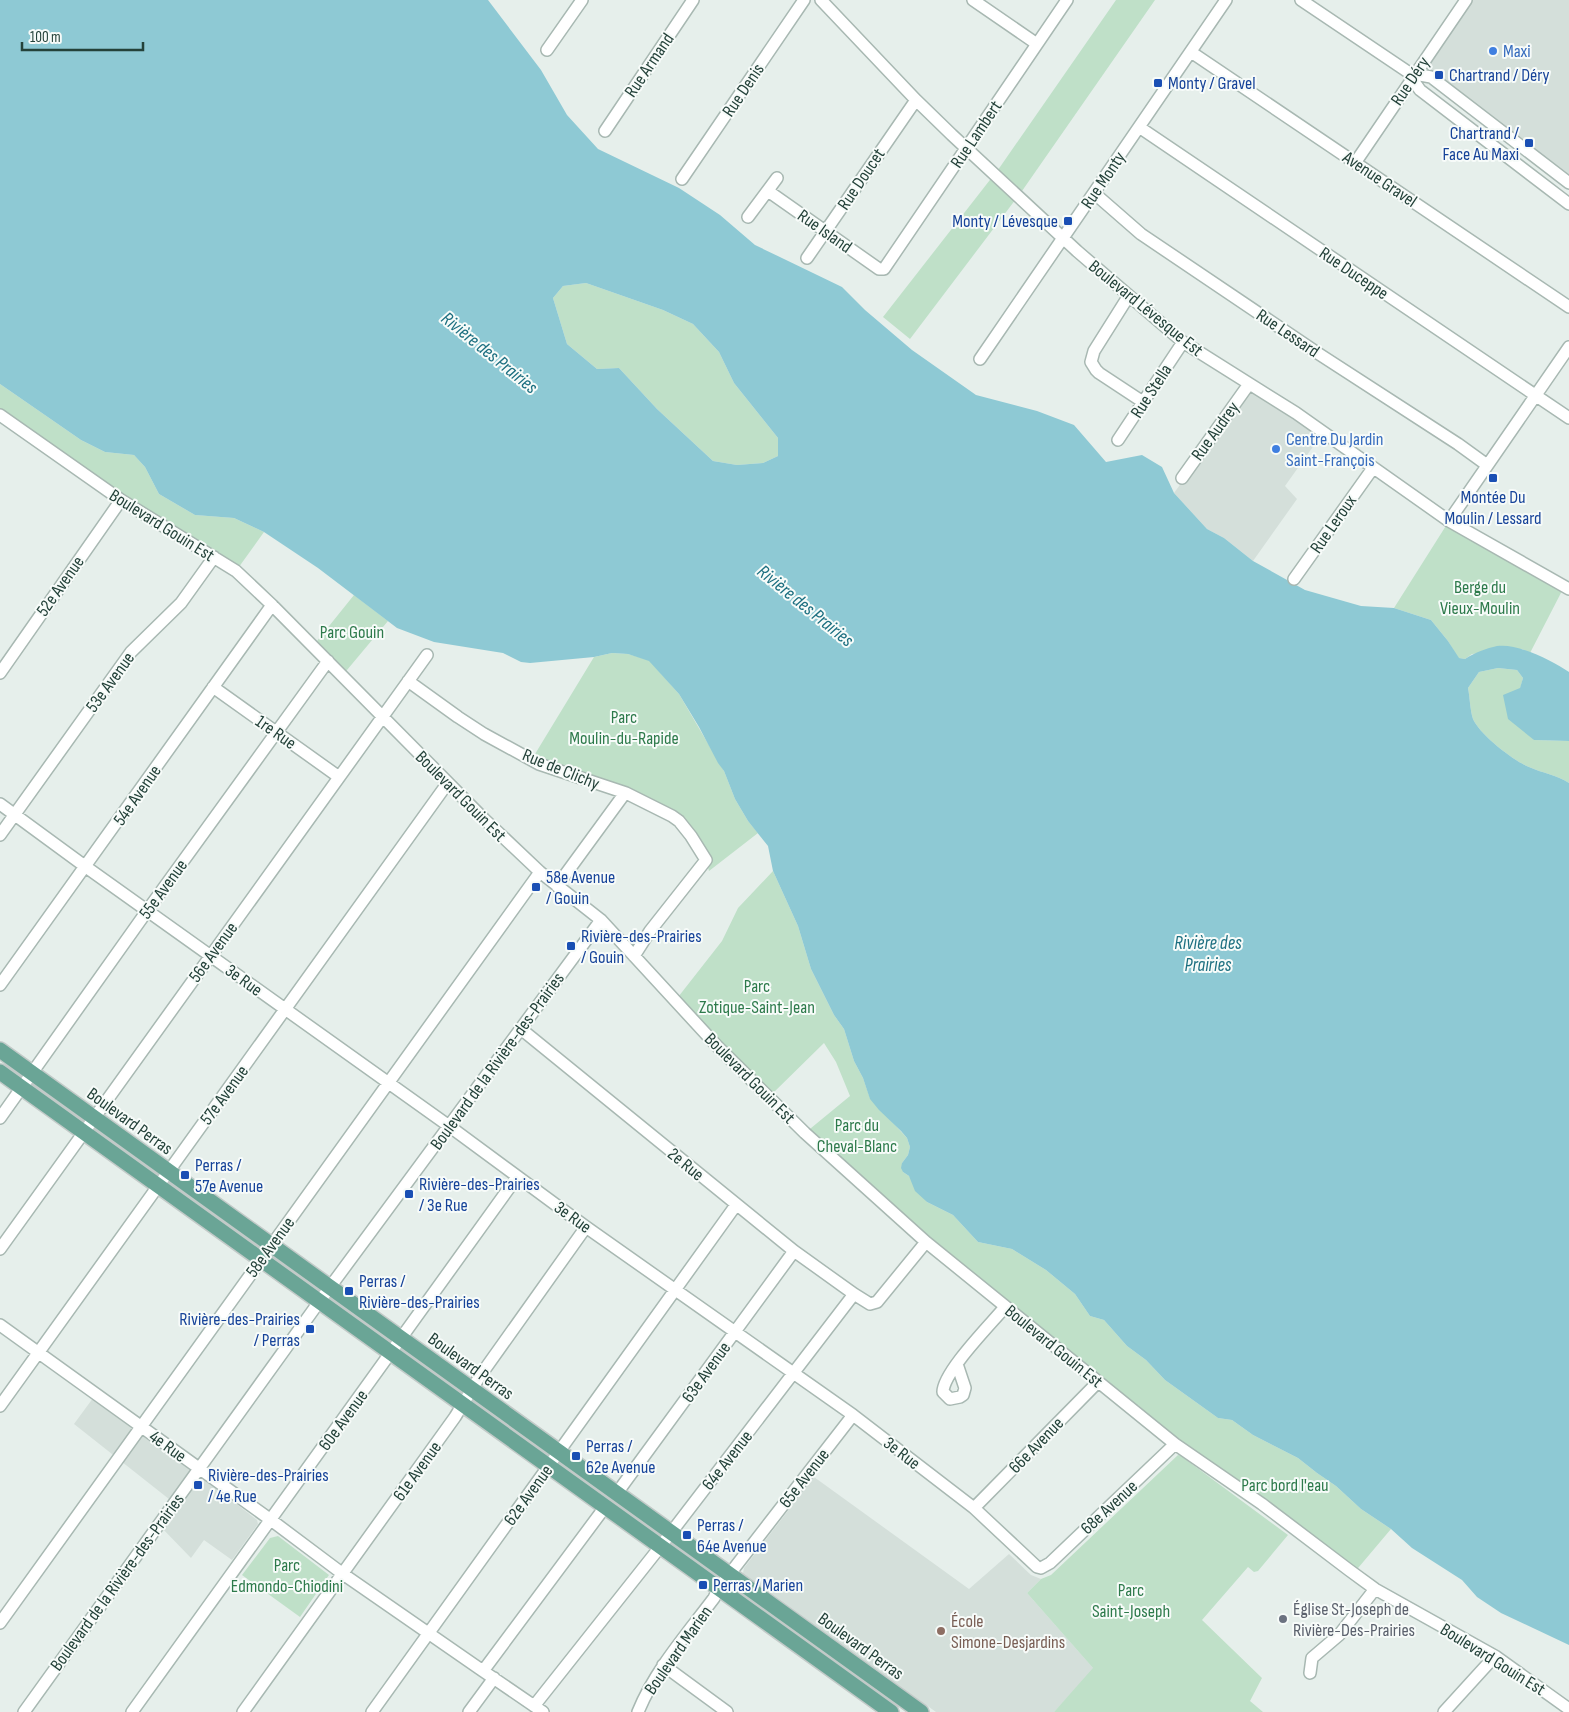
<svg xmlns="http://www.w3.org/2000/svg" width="1569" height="1712" font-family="'Sofia Sans Condensed',sans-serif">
<rect width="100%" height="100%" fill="#e6efeb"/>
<path fill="#d4dfda" d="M 1469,0 L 1569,0 L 1569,177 L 1422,69 Z
M 1250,389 L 1322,434 L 1285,486 L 1297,499 L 1253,561 L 1224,538 L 1207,529 L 1174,493 Z
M 96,1394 L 257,1520 L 258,1524 L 232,1560 L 204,1540 L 191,1558 L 159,1525 L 174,1503 L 74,1424 Z
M 814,1477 L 969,1589 L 1009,1554 L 1031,1575 L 1041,1579 L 1027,1593 L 1094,1669 L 1054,1712 L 936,1712 L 743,1573 L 744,1568 Z"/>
<path fill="#bfe0c8" d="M 1116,0 L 1155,0 L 1022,191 L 910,339 L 883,317 L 1000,167 Z
M 586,283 L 663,310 L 693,324 L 719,352 L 734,383 L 778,438 L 778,456 L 763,463 L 737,465 L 713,461 L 657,409 L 619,368 L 597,369 L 567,344 L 553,298 L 563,286 Z
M 0,384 L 81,440 L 105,452 L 134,455 L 145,467 L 159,494 L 195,515 L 234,518 L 264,532 L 236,571 L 0,417 Z
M 1449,521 L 1564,587 L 1530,653 L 1522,649 L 1472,654 L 1465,659 L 1458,658 L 1448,641 L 1431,620 L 1394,608 Z
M 354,595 L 388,621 L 342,676 L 313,646 Z
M 612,653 L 628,654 L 649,660 L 679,694 L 724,771 L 735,799 L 748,821 L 758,833 L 709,871 L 706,860 L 679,821 L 532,759 L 594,657 Z
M 1498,668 L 1517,670 L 1523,678 L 1520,689 L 1534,740 L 1569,741 L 1569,783 C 1557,775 1542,773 1529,767 C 1514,761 1480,735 1473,719 C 1470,710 1470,698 1468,688 L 1479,672 Z
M 773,871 L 798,926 L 811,969 L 834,1015 L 844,1029 L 854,1061 L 863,1078 L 870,1098 L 907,1138 L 910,1147 L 908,1155 L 902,1163 L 903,1172 L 909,1176 L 927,1202 L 953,1215 L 978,1242 L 1012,1249 L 1046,1270 L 1075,1294 L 1090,1316 L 1104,1320 L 1127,1346 L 1146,1360 L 1165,1380 L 1218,1418 L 1232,1420 L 1253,1435 L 1298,1458 L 1317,1473 L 1336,1486 L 1361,1509 L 1391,1529 L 1353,1574 L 1175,1444 L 1138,1405 L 1136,1406 L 1098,1382 L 805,1133 L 850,1096 L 836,1062 L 824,1043 L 769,1097 L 675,1001 L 722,941 L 738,908 Z
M 1178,1455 L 1181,1456 L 1288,1535 L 1258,1571 L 1254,1572 L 1248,1567 L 1202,1620 L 1262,1678 L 1250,1701 L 1263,1712 L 1054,1712 L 1093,1668 L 1027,1593 L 1041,1579 L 1051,1575 Z
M 278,1536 L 329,1575 L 300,1617 L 242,1575 L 270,1538 Z"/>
<path fill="#8ec9d4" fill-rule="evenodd" d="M 0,0 L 488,0 L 541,70 L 567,115 L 598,149 L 679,188 L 720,215 L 755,245 L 842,287 L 865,310 L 912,350 L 976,395 L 1037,411 L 1074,425 L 1106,462 L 1142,455 L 1162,467 L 1174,493 L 1207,529 L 1224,538 L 1253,561 L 1305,590 L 1361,606 L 1394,608 L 1431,620 L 1448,641 L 1459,658 L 1465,659 C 1474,653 1487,648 1497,646 C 1518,643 1552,661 1569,672 L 1569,741 L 1534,740 L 1508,719 L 1503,695 L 1520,688 L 1523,678 L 1517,670 L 1498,668 L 1479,672 L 1468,688 C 1470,698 1470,710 1473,719 C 1480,735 1514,761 1529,767 C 1542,773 1557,775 1569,783 L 1569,1645 L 1501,1613 L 1477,1597 L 1462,1580 L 1412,1548 L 1391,1529 L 1361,1509 L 1336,1486 L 1317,1473 L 1298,1458 L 1253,1435 L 1232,1420 L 1218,1418 L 1165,1380 L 1146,1360 L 1127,1346 L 1104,1320 L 1090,1316 L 1075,1294 L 1046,1270 L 1012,1249 L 978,1242 L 953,1215 L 927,1202 L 915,1191 L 909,1176 L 903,1172 L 901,1168 L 902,1163 L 908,1155 L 910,1147 L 907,1138 L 901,1131 L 879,1110 L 870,1099 L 863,1078 L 854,1061 L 844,1029 L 834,1015 L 811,969 L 798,926 L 773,871 L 768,846 L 748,821 L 735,799 L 724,771 L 718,763 L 699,727 L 679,694 L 649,661 L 628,654 L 612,653 L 594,657 L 530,663 L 521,662 L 503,653 L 434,642 L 397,628 L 318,568 L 264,532 L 234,518 L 195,515 L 159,494 L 145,467 L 134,455 L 105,452 L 81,440 L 0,384 ZM 586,283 L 663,310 L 693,324 L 719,352 L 734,383 L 778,438 L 778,456 L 763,463 L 737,465 L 713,461 L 657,409 L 619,368 L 597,369 L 567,344 L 553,298 L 563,286 Z"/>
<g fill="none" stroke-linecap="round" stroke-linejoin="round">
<defs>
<path id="minor" d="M 821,0 L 916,100 L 952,135 L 1077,251 L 1183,342 L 1296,413 L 1449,521 L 1569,589
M 973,0 L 1037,44
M 1301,0 L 1414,76 L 1420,75 L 1431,77 L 1569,183
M 547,50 L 582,0
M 1191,52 L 1569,307
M 1414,76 L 1415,83 L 1420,90 L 1569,204
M 1139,127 L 1569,418
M 605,131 L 693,0
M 1355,163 L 1466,0
M 682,179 L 804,0
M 768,191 L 879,269 L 884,269 L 1067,0
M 1094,193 L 1141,234 L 1319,354 L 1458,444 L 1487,465
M 748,217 L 777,178
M 807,258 L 916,100
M 1128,297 L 1094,351 L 1091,362 L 1096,370 L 1099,373 L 1143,402
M 980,359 L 1226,0
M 0,415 L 121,500 L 236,571 L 272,605 L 484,819 L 540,872 L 601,920 L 717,1046 L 805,1133 L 926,1242 L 1175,1444 L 1262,1504 L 1349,1570 L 1375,1589 L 1495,1656 L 1569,1709
M 1118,440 L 1183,342
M 1182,478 L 1249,384
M 1449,521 L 1569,347
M 1294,579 L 1373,468
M 0,673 L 121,500
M 408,681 L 458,717 L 484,734 L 539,764 L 626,793 L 672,816 L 679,821 L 691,836 L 706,860 L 650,931 L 634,956
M 213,687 L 339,777
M 0,804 L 86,867 L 449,1126 L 586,1227 L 853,1415 L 974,1508 L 1037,1567 L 1041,1568 L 1050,1563 L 1175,1444
M 0,835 L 131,652 L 181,603 L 214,557
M 557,886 L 625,793
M 0,985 L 272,605
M 521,1029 L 794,1251 L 854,1294
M 0,1118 L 147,911 L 328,661
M 0,1249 L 427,655
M 0,1325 L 271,1520 L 343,1574 L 483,1671
M 957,1364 L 965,1388 L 963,1395 L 960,1397 L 950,1399 L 943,1392 C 943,1372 991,1324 1005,1307
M 0,1406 L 447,784
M 617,1493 L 794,1251
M 974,1508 L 1098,1382
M 0,1623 L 540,872
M 663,1665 L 727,1712
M 1310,1673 L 1312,1658 L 1339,1635 L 1375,1589
M 534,1706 L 660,1547 L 854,1294 L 870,1304 L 877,1302 L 926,1242
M 24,1712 L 319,1302 L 601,920
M 132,1712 L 517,1177
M 243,1712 L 455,1417 L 480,1376 L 586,1227
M 372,1712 L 736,1205
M 469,1712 L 494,1678
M 543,1712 L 483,1671 L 605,1507
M 638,1712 C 655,1670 687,1634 714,1598 L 718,1589 L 853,1415
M 1444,1712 L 1495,1656"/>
<path id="major" d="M 0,1050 L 921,1712
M 0,1072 L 891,1712"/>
</defs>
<use href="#minor" stroke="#a8b8b2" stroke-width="14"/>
<use href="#major" stroke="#c2cac8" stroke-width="18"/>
<use href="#minor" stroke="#fff" stroke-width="11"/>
<use href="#major" stroke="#6aa596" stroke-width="15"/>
</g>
<g fill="#3f7fe0" stroke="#f7fbf9" stroke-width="2">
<circle cx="1493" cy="51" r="5"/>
<circle cx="1276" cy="449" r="5"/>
</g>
<g fill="#1a4fb4" stroke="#f7fbf9" stroke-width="2">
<rect x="1434" y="70" width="10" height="10" rx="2.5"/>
<rect x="1153" y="78" width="10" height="10" rx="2.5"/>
<rect x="1524" y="138" width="10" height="10" rx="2.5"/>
<rect x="1063" y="216" width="10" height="10" rx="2.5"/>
<rect x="1488" y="473" width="10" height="10" rx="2.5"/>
<rect x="531" y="882" width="10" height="10" rx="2.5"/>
<rect x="566" y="941" width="10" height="10" rx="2.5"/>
<rect x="180" y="1170" width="10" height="10" rx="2.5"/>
<rect x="404" y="1189" width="10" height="10" rx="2.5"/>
<rect x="344" y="1286" width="10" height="10" rx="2.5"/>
<rect x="305" y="1324" width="10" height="10" rx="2.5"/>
<rect x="571" y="1451" width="10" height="10" rx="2.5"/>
<rect x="193" y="1480" width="10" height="10" rx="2.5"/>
<rect x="682" y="1530" width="10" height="10" rx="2.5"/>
<rect x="698" y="1580" width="10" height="10" rx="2.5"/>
</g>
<circle fill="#6b7280" stroke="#f7fbf9" stroke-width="2" cx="1283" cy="1619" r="5"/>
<circle fill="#8d6e63" stroke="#f7fbf9" stroke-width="2" cx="941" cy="1631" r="5"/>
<g text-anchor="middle" stroke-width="4" stroke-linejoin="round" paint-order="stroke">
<g font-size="18" fill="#366cbe" stroke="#f7fbf9" text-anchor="start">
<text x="1503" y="57">Maxi</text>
<text x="1286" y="445">Centre Du Jardin<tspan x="1286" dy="21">Saint-François</tspan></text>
</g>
<g font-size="18" fill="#24423a" stroke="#f7fbf9">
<text transform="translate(649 65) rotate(-56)" y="6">Rue Armand</text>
<text transform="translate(1410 81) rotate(-56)" y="6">Rue Déry</text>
<text transform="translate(743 90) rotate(-56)" y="6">Rue Denis</text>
<text transform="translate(976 134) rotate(-56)" y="6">Rue Lambert</text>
<text transform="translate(861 179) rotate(-56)" y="6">Rue Doucet</text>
<text transform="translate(1380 179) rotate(34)" y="6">Avenue Gravel</text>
<text transform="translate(1103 180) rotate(-56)" y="6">Rue Monty</text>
<text transform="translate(825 231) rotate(35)" y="6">Rue Island</text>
<text transform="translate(1354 273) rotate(34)" y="6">Rue Duceppe</text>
<text transform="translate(1146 308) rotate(39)" y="6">Boulevard Lévesque Est</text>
<text transform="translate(1288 333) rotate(34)" y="6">Rue Lessard</text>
<text transform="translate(1151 391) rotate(-57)" y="6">Rue Stella</text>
<text transform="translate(1215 431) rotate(-54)" y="6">Rue Audrey</text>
<text transform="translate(1333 524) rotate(-55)" y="6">Rue Leroux</text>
<text transform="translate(162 525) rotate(32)" y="6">Boulevard Gouin Est</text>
<text transform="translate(60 586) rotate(-55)" y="6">52e Avenue</text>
<text transform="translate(110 682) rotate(-54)" y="6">53e Avenue</text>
<text transform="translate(276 732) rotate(35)" y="6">1re Rue</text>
<text transform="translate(561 769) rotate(22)" y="6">Rue de Clichy</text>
<text transform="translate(137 795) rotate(-55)" y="6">54e Avenue</text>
<text transform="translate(461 796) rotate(45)" y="6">Boulevard Gouin Est</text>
<text transform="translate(163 889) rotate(-54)" y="6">55e Avenue</text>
<text transform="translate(213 952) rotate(-54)" y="6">56e Avenue</text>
<text transform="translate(244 980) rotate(36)" y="6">3e Rue</text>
<text transform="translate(497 1061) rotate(-54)" y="6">Boulevard de la Rivière-des-Prairies</text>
<text transform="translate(750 1078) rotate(45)" y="6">Boulevard Gouin Est</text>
<text transform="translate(224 1095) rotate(-54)" y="6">57e Avenue</text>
<text transform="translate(130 1121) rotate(36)" y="6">Boulevard Perras</text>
<text transform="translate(686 1164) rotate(39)" y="6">2e Rue</text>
<text transform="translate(573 1217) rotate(36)" y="6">3e Rue</text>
<text transform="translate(270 1247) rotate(-54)" y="6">58e Avenue</text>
<text transform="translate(1054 1346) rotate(39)" y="6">Boulevard Gouin Est</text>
<text transform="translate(471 1366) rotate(36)" y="6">Boulevard Perras</text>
<text transform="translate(706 1372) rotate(-54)" y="6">63e Avenue</text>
<text transform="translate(343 1420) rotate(-54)" y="6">60e Avenue</text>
<text transform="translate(1036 1445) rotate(-46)" y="6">66e Avenue</text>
<text transform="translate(168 1446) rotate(36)" y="6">4e Rue</text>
<text transform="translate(902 1453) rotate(38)" y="6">3e Rue</text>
<text transform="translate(727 1460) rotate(-52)" y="6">64e Avenue</text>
<text transform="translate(417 1471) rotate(-54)" y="6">61e Avenue</text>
<text transform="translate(804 1478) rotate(-52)" y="6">65e Avenue</text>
<text transform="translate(528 1495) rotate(-54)" y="6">62e Avenue</text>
<text transform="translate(1109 1507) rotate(-43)" y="6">68e Avenue</text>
<text transform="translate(117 1582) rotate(-54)" y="6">Boulevard de la Rivière-des-Prairies</text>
<text transform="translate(861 1646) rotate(36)" y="6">Boulevard Perras</text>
<text transform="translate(678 1650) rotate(-55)" y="6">Boulevard Marien</text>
<text transform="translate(1493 1659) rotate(32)" y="6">Boulevard Gouin Est</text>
</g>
<g font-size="18" fill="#164399" stroke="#f7fbf9" text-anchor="start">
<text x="1449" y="81">Chartrand / Déry</text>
<text x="1168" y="89">Monty / Gravel</text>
<text x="1519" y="139" text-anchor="end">Chartrand /<tspan x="1519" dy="21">Face Au Maxi</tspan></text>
<text x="1058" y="227" text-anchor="end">Monty / Lévesque</text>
<text x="1493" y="503" text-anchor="middle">Montée Du<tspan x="1493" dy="21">Moulin / Lessard</tspan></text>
<text x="546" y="883">58e Avenue<tspan x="546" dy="21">/ Gouin</tspan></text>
<text x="581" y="942">Rivière-des-Prairies<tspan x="581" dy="21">/ Gouin</tspan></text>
<text x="195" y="1171">Perras /<tspan x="195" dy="21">57e Avenue</tspan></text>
<text x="419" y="1190">Rivière-des-Prairies<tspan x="419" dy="21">/ 3e Rue</tspan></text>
<text x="359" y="1287">Perras /<tspan x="359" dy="21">Rivière-des-Prairies</tspan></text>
<text x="300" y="1325" text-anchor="end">Rivière-des-Prairies<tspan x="300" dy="21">/ Perras</tspan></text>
<text x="586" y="1452">Perras /<tspan x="586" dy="21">62e Avenue</tspan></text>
<text x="208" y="1481">Rivière-des-Prairies<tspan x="208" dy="21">/ 4e Rue</tspan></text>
<text x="697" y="1531">Perras /<tspan x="697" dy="21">64e Avenue</tspan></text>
<text x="713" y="1591">Perras / Marien</text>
</g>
<g font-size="18" fill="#2d7a4b" stroke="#f7fbf9">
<text x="1480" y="593">Berge du<tspan x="1480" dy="21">Vieux-Moulin</tspan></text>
<text x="352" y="638">Parc Gouin</text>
<text x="624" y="723">Parc<tspan x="624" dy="21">Moulin-du-Rapide</tspan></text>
<text x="757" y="992">Parc<tspan x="757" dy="21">Zotique-Saint-Jean</tspan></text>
<text x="857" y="1131">Parc du<tspan x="857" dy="21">Cheval-Blanc</tspan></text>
<text x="1285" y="1491">Parc bord l'eau</text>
<text x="287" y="1571">Parc<tspan x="287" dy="21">Edmondo-Chiodini</tspan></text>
<text x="1131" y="1596">Parc<tspan x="1131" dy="21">Saint-Joseph</tspan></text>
</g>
<g font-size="18" fill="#5b616d" stroke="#f7fbf9" text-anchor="start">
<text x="1293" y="1615">Église St-Joseph de<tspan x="1293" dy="21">Rivière-Des-Prairies</tspan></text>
</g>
<g font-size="18" fill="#785e54" stroke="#f7fbf9" text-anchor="start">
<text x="951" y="1627">École<tspan x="951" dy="21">Simone-Desjardins</tspan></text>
</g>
<g font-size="19" font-style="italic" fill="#1c6f80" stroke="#f7fbf9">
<text transform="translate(490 352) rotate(39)" y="7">Rivière des Prairies</text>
<text transform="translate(806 605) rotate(39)" y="7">Rivière des Prairies</text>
<text x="1208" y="949">Rivière des<tspan x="1208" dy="22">Prairies</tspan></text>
</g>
</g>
<path d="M22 42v8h121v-8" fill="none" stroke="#24423a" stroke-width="2.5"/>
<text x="30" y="42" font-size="15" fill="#24423a" stroke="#f7fbf9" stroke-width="4" paint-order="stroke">100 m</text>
</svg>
